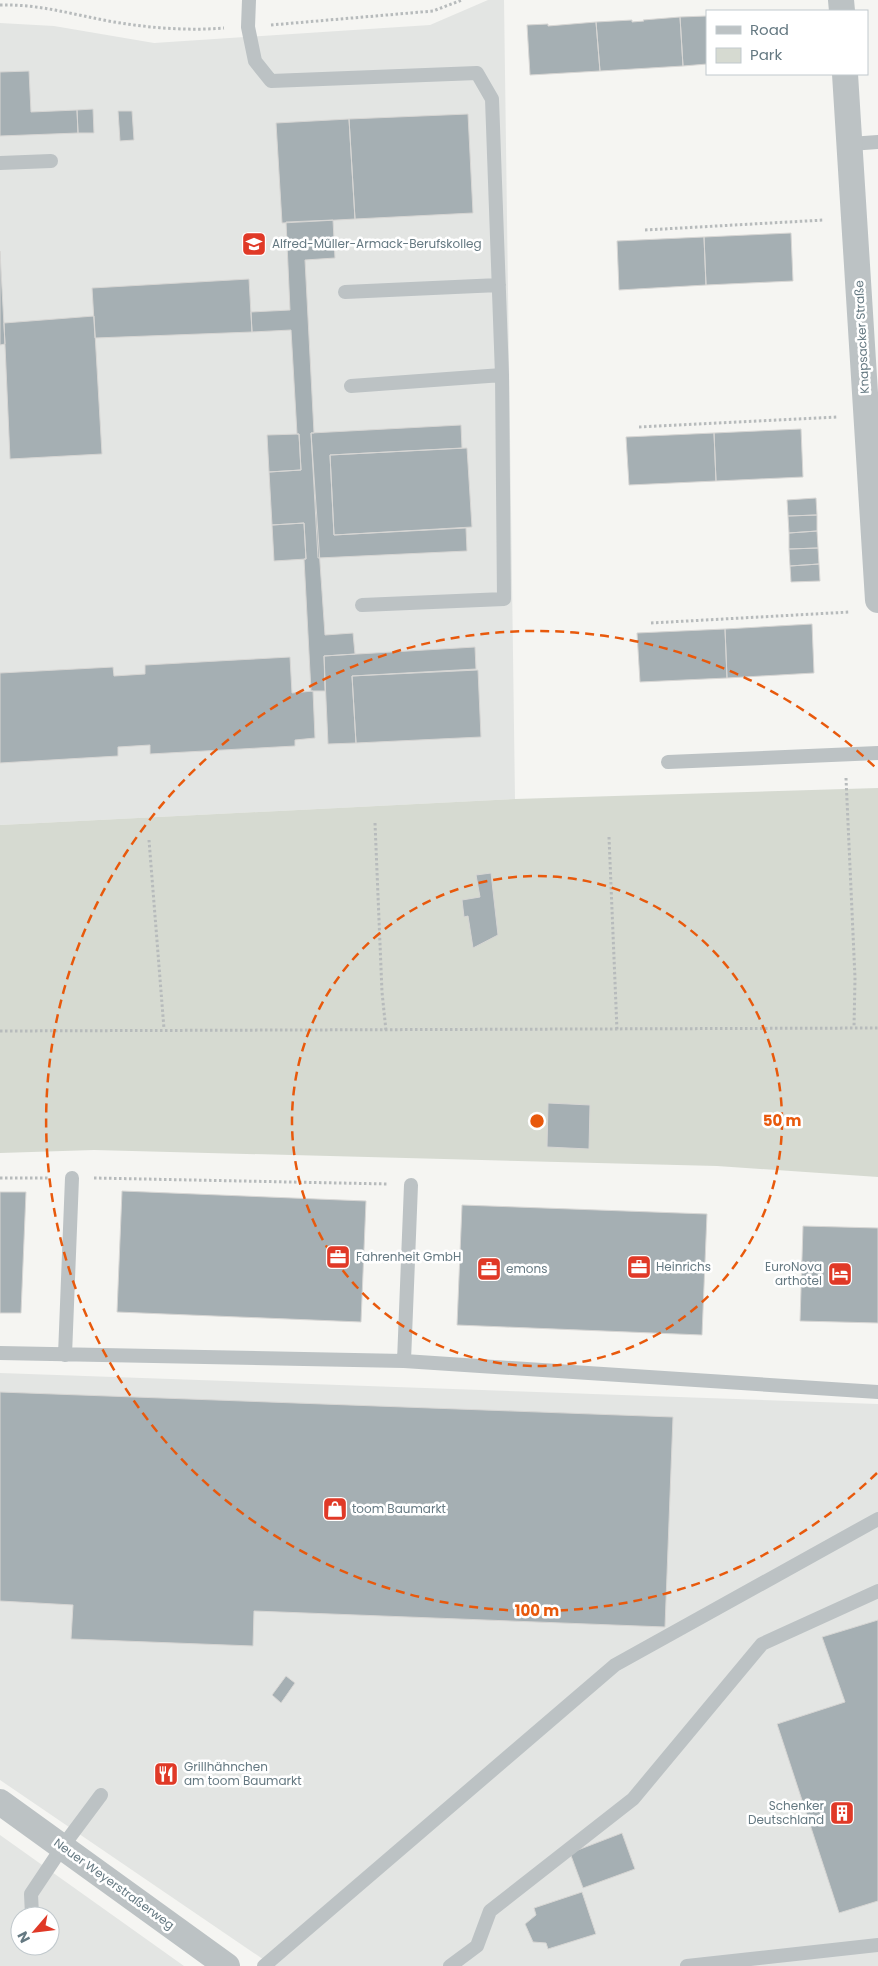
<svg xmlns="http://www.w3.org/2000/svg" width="878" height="1966" font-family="Poppins,sans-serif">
<rect width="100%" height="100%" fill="#f5f5f2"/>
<path fill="#e3e5e3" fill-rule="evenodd" d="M 488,0 L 504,0 L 515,799 L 0,825 L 0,23 L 54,26 L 154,43 L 430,25 Z
M 0,1373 L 878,1404 L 878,1966 L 273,1966 L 0,1780 Z
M 0,1835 L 184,1966 L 0,1966 ZM 20,1916 L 50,1916 L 50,1946 L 20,1946 Z"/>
<path fill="#d6dad1" d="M 878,788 L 878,1177 L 717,1166 L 94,1150 L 0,1153 L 0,825 L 515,799 Z"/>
<path fill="#a5afb3" stroke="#d7d6d4" d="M 707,16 L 707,64 L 683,66 L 680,17 Z
M 680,17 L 683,66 L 600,71 L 596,22 L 632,20 L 632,22 L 644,21 L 643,20 Z
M 596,22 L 600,71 L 530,75 L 527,25 L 548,24 L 548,26 Z
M 29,71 L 31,112 L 77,110 L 78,133 L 0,136 L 0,72 Z
M 93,109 L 94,133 L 78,133 L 77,110 Z
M 118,111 L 132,111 L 134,140 L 120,141 Z
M 468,114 L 473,213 L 355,219 L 349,119 Z
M 349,119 L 355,219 L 282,223 L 276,123 Z
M 333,220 L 335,258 L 305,260 L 314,433 L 311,433 L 325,635 L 353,633 L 355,654 L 324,656 L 325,691 L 311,691 L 304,559 L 306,559 L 304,523 L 272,525 L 269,472 L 301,470 L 299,434 L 297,434 L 291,330 L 252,332 L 251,312 L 290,310 L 286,222 Z
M 791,233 L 793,281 L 706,285 L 704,237 Z
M 704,237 L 706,285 L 619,290 L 617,241 Z
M 0,251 L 5,344 L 0,345 Z
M 249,279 L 252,332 L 95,338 L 92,288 Z
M 94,316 L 102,454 L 10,459 L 4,323 Z
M 461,425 L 462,448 L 330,455 L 334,535 L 466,528 L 467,551 L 318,558 L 311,433 Z
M 801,429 L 803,477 L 716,481 L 714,433 Z
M 714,433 L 716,481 L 629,485 L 626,437 Z
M 299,434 L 301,470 L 269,472 L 267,435 Z
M 467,448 L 472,527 L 334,535 L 330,455 Z
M 816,498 L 817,515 L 788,516 L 787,500 Z
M 817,515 L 817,531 L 789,533 L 788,516 Z
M 304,523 L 306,559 L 274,561 L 272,525 Z
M 817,531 L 818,548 L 789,549 L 789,533 Z
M 818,548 L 819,564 L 790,566 L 789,549 Z
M 819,564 L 820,581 L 791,582 L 790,566 Z
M 812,624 L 814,673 L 727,678 L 725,629 Z
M 725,629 L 727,678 L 640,682 L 637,633 Z
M 475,647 L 476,669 L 352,676 L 356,743 L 328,744 L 324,656 Z
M 290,657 L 292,693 L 313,691 L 315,738 L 295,740 L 295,746 L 150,754 L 150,745 L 118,747 L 118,756 L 0,763 L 0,673 L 113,667 L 114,676 L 145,674 L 145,665 Z
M 478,670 L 481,737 L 356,743 L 352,676 Z
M 491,873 L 498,935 L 473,948 L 468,916 L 464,917 L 462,900 L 480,897 L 476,875 Z
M 548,1103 L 590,1105 L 589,1149 L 547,1147 Z
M 122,1191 L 366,1201 L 361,1322 L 117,1312 Z
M 0,1192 L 26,1192 L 21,1313 L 0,1313 Z
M 462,1205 L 707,1214 L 702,1335 L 457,1325 Z
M 803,1226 L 878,1228 L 878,1323 L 800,1321 Z
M 0,1392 L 673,1417 L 665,1627 L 254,1611 L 253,1646 L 71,1639 L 73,1605 L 0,1601 Z
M 878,1620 L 878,1901 L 839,1913 L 777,1724 L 845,1702 L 822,1637 Z
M 286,1676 L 295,1683 L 281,1703 L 272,1695 Z
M 622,1833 L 635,1869 L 583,1888 L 570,1853 Z
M 582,1892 L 596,1934 L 548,1949 L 546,1943 L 533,1942 L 525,1924 L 536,1915 L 534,1908 Z"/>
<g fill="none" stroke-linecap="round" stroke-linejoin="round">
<path stroke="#b7bbbc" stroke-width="3" stroke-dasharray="2.5 2.5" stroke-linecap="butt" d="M 0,5 C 41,4 74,15 114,22 C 150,28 188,31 224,28
M 271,25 L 433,11 L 462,0
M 645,230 L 824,220
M 639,427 L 838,417
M 651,623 L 850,612
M 846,778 L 855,978 L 854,1027
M 375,823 L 382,992 L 386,1031
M 609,837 L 617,1030
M 149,840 L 164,1029
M 0,1031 L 878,1028
M 0,1178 L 48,1178
M 94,1178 L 388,1184"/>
<path stroke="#bcc2c4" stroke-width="14" d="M 249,0 L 248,27 L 255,61 L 271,81 L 477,73 L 492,99 L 502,375 L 504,599 L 362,605
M 850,144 L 878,142
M 0,163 L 51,161
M 345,292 L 499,285
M 351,386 L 502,375
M 668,762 L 878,753
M 0,1353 L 404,1361 L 878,1392
M 65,1355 L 72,1178
M 404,1361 L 411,1185
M 32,1915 L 31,1894 L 63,1846 L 101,1795
M 264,1966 L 615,1665 L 878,1519
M 450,1966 L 477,1946 L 490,1911 L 633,1799 L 762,1644 L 878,1591
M 687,1966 L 878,1945"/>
<path stroke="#bcc2c4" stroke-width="26" d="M 841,0 L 842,11
M 845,74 L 878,600
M 0,1802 L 227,1966"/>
</g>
<g fill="none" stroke="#e8590c" stroke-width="2.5" stroke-dasharray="9 6">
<circle cx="537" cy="1121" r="245"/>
<path d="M877 1473A490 490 0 1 1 877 769"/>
</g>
<defs>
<symbol id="school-square" viewBox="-11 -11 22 22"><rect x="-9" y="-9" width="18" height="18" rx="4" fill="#e03927" stroke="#fff"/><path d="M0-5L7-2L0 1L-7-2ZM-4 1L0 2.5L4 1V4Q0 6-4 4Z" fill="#fff"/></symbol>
<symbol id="office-square" viewBox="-11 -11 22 22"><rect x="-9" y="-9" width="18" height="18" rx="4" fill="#e03927" stroke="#fff"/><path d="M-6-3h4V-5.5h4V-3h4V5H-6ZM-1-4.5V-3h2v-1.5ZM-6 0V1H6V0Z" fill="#fff"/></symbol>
<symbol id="hotel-square" viewBox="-11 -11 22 22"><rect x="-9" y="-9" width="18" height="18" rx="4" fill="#e03927" stroke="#fff"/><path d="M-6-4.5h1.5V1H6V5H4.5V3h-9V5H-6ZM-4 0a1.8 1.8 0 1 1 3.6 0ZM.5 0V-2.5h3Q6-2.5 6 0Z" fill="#fff"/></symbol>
<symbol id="shop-square" viewBox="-11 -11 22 22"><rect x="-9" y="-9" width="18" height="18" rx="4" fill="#e03927" stroke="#fff"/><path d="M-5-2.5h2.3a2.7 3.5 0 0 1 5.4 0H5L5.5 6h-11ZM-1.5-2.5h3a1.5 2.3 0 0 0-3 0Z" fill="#fff"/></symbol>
<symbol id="restaurant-square" viewBox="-11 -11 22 22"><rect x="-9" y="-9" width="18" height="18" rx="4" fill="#e03927" stroke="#fff"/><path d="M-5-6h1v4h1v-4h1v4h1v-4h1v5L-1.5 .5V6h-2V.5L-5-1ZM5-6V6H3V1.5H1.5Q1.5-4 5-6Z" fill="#fff"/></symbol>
<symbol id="building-square" viewBox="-11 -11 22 22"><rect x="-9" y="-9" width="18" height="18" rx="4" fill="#e03927" stroke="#fff"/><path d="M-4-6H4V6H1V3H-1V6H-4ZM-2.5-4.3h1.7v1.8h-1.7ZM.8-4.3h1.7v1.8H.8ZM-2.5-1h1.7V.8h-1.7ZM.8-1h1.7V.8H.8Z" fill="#fff"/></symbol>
</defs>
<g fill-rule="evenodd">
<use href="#school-square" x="240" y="230" width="28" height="28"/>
<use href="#office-square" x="324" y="1243" width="28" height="28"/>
<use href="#office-square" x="625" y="1253" width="28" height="28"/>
<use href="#office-square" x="475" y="1255" width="28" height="28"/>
<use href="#hotel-square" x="826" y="1260" width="28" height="28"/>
<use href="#shop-square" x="321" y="1495" width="28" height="28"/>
<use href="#restaurant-square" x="152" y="1760" width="28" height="28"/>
<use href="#building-square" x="828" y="1799" width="28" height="28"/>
</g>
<g text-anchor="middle" stroke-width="5" stroke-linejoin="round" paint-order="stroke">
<g font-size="12" fill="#657982" stroke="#fff" text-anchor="start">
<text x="272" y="248">Alfred-Müller-Armack-Berufskolleg</text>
<text x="356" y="1261">Fahrenheit GmbH</text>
<text x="656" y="1271">Heinrichs</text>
<text x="822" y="1271" text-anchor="end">EuroNova<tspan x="822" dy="14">arthotel</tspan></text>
<text x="506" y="1273">emons</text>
<text x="352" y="1513">toom Baumarkt</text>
<text x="184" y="1771">Grillhähnchen<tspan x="184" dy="14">am toom Baumarkt</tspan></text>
<text x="824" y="1810" text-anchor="end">Schenker<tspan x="824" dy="14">Deutschland</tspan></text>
</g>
<g font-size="12" fill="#657982" stroke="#fff">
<text transform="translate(862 337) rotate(-93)" y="4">Knapsacker Straße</text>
<text transform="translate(114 1884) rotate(36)" y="4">Neuer Weyerstraßerweg</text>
</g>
</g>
<circle cx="537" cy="1121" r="8" fill="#e8590c" stroke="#fff" stroke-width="2.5"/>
<g font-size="15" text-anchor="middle" font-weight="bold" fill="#e8590c" stroke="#fff" stroke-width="5" stroke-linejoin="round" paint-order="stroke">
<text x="782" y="1126">50 m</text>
<text x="537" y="1616">100 m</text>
</g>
<rect x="706" y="10" width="162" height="65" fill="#ffffff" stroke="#c1c9cd"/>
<rect x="716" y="26" width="25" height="8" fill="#bcc2c4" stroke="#c1c9cd"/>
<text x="750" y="35" font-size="15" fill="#657982">Road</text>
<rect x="716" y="48" width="25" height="15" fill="#d6dad1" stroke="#c1c9cd"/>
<text x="750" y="60" font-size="15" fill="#657982">Park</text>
<g transform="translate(35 1931) rotate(242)"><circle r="24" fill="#ffffff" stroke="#c1c9cd"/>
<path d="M0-4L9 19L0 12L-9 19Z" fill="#e03927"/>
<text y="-8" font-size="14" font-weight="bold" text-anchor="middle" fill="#657982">N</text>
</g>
</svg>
